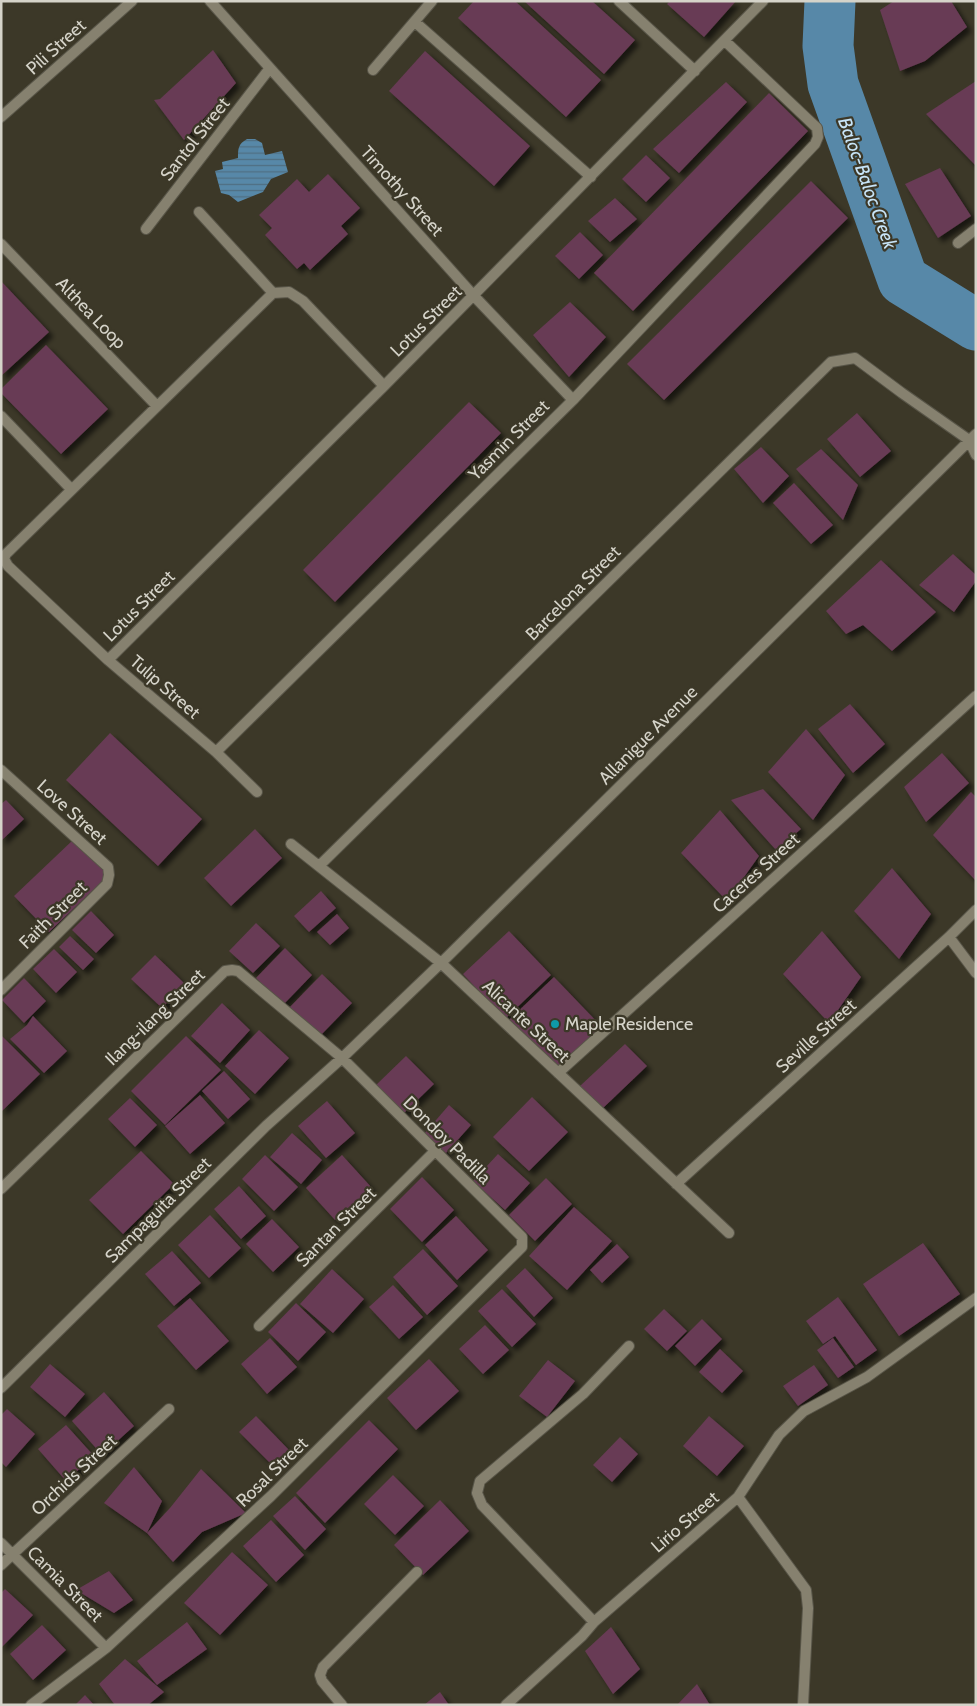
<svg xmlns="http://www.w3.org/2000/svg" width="977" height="1706" font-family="Cabin,sans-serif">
<defs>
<pattern id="water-rules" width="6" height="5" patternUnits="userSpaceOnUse" patternTransform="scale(1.25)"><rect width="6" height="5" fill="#5788a8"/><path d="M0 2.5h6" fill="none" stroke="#4f6e82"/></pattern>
<filter id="shadow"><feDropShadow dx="4.5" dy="4.5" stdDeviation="2.5" flood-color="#0009"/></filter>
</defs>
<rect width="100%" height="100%" fill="#3c3828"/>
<path fill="url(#water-rules)" d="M 247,139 L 255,139 L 262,143 L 265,155 L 282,151 L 288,172 L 271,179 L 263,192 L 238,202 L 229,195 L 221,193 L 215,171 L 223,169 L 222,162 L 238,158 C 238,149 238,144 247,139 Z"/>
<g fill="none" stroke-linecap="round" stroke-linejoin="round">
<path stroke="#5788a8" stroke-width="51" d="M 830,1 L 828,46 L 833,84 L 903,280 L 976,325"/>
</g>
<path fill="#673b54" filter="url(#shadow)" d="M 474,1 L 515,1 L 601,80 L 566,117 L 458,18 Z
M 524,1 L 592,1 L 635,40 L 604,74 Z
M 670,1 L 736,1 L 704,37 L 667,4 Z
M 894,1 L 951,1 L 967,27 L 925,61 L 900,71 L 880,10 Z
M 213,50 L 236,83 L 184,140 L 154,100 L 160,99 Z
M 425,51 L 530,146 L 494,186 L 389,91 Z
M 976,81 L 976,166 L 926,114 Z
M 726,82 L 747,102 L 679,173 L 653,149 Z
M 769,93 L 808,131 L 633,311 L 594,273 Z
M 646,155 L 670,178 L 646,202 L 622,179 Z
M 940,168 L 971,216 L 938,238 L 905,184 Z
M 328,174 L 360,208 L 341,226 L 348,234 L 310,270 L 304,263 L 297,269 L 265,235 L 272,228 L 259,215 L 297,179 L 309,192 Z
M 811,181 L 848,218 L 664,400 L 627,364 Z
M 615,198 L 637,219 L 610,242 L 588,221 Z
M 580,232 L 603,255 L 579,279 L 555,256 Z
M 1,281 L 49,332 L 1,376 Z
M 570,302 L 606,337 L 569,377 L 533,335 Z
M 46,345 L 108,409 L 61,454 L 1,393 L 1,389 Z
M 469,402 L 501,433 L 335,602 L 303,570 Z
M 857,413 L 891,451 L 860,477 L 827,439 Z
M 761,447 L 789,476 L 763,503 L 734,469 Z
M 821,449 L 858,485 L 843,520 L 796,469 Z
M 794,483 L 833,525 L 811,544 L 773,503 Z
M 953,554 L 976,575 L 976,581 L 954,612 L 919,585 Z
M 881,560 L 936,612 L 892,651 L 863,625 L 846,634 L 826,611 Z
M 850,704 L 885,744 L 853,773 L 818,729 Z
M 806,729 L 845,775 L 813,820 L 768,772 Z
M 110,733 L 202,819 L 158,866 L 66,780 Z
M 942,753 L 969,783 L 926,822 L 904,787 Z
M 763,789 L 801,829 L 776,850 L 731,800 Z
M 971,792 L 976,797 L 976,881 L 933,835 Z
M 6,800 L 24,819 L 1,841 L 1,804 Z
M 720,810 L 759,856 L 727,901 L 681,853 Z
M 255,829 L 282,858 L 231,906 L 204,878 Z
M 74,839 L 109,875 L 49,932 L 14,896 Z
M 892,868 L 931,914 L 899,959 L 854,911 Z
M 321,891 L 336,908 L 309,932 L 294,916 Z
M 91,911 L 114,935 L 96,953 L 72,930 Z
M 337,914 L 349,928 L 330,945 L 317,932 Z
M 256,923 L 280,946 L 253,973 L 229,951 Z
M 509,931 L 551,975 L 505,1019 L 463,974 Z
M 822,931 L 861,977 L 829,1023 L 783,974 Z
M 70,936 L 94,959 L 83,970 L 59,947 Z
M 285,948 L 312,975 L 283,1005 L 256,978 Z
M 54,949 L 77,972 L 56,993 L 33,969 Z
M 155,955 L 185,984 L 162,1008 L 131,979 Z
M 322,974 L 352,1003 L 320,1036 L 290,1007 Z
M 554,977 L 602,1027 L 558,1067 L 509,1020 Z
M 24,978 L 46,1001 L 24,1023 L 2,1000 Z
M 222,1003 L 250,1030 L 220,1063 L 191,1036 Z
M 33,1016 L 67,1051 L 44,1073 L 10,1039 L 27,1025 Z
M 259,1030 L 289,1058 L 255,1094 L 225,1066 Z
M 1,1035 L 40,1074 L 1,1112 Z
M 186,1036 L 221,1070 L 165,1125 L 131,1091 Z
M 625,1044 L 647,1066 L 602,1109 L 580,1086 Z
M 406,1056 L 434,1084 L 404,1113 L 376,1085 Z
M 224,1071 L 250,1099 L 228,1119 L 202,1091 Z
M 200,1095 L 225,1123 L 190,1154 L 165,1126 Z
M 532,1097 L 568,1132 L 529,1171 L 493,1137 Z
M 130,1098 L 157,1125 L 135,1147 L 108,1119 Z
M 327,1101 L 355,1133 L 326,1158 L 298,1126 Z
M 449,1105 L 471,1125 L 446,1153 L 424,1134 Z
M 292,1133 L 322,1160 L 301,1184 L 270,1157 Z
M 141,1151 L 174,1184 L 123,1234 L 89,1200 Z
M 498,1154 L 530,1183 L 505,1210 L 473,1181 Z
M 265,1155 L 298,1187 L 274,1211 L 242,1179 Z
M 342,1155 L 372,1188 L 335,1220 L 306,1188 Z
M 422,1177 L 454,1210 L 422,1242 L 390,1209 Z
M 546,1178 L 572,1204 L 535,1241 L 509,1215 Z
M 239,1186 L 266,1216 L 241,1239 L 214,1209 Z
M 574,1207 L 612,1241 L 567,1290 L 529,1256 Z
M 210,1215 L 241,1248 L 209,1278 L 178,1245 Z
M 456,1216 L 488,1250 L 457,1280 L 425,1245 Z
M 272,1219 L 299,1247 L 273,1272 L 246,1244 Z
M 923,1243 L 960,1294 L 899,1336 L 863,1284 Z
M 617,1244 L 629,1257 L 602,1283 L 590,1270 Z
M 423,1249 L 458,1286 L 427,1315 L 393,1277 Z
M 172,1251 L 201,1283 L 174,1306 L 145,1274 Z
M 525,1268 L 553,1298 L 534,1317 L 506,1286 Z
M 332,1269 L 364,1299 L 333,1333 L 300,1304 Z
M 393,1285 L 423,1317 L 399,1339 L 369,1307 Z
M 502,1289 L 536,1324 L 512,1347 L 478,1311 Z
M 838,1297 L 877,1350 L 856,1365 L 835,1336 L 823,1344 L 806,1321 Z
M 190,1298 L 229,1341 L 196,1370 L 157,1326 Z
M 296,1303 L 326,1332 L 298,1361 L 268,1332 Z
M 664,1309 L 687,1331 L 667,1351 L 644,1329 Z
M 702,1319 L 722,1339 L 695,1366 L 675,1346 Z
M 485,1325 L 509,1350 L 483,1374 L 459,1349 Z
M 270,1338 L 297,1367 L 267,1394 L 241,1364 Z
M 833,1338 L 854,1367 L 838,1378 L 817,1350 Z
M 720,1349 L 743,1371 L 722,1393 L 699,1372 Z
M 429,1359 L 459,1391 L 416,1430 L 387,1398 Z
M 548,1360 L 575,1381 L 547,1417 L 519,1396 Z
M 50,1364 L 85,1394 L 65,1417 L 30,1387 Z
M 814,1365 L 828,1385 L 798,1406 L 783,1386 Z
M 104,1392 L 134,1426 L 102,1455 L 72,1421 Z
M 7,1409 L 35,1434 L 6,1467 L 1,1462 L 1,1415 Z
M 256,1416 L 289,1450 L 273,1466 L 239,1432 Z
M 709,1416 L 744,1446 L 717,1476 L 683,1446 Z
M 369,1420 L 398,1449 L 325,1523 L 296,1493 Z
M 66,1425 L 94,1456 L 66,1481 L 38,1449 Z
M 620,1437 L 638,1454 L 612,1482 L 593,1465 Z
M 134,1467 L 162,1501 L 147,1533 L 104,1503 Z
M 201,1469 L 246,1513 L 202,1532 L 173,1562 L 147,1533 L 170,1508 Z
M 393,1475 L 424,1506 L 395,1535 L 364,1504 Z
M 295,1496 L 326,1529 L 305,1550 L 273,1516 Z
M 440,1500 L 469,1531 L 423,1575 L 394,1545 Z
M 271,1520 L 304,1555 L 276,1582 L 243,1546 Z
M 232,1552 L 268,1585 L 220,1635 L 184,1603 Z
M 109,1571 L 133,1600 L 114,1613 L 76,1590 Z
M 5,1589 L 33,1615 L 1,1648 L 1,1593 Z
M 187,1622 L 207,1649 L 157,1685 L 137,1661 Z
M 42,1625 L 66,1650 L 33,1680 L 10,1654 Z
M 611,1627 L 640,1669 L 613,1694 L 585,1651 Z
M 125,1659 L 164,1692 L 148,1705 L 115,1705 L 99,1684 Z
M 697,1684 L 710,1705 L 677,1705 Z
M 440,1692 L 449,1705 L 424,1705 Z
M 85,1695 L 94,1705 L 75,1705 Z"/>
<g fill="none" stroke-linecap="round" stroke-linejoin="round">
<defs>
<path id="street" d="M 210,1 L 474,296 L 573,400
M 619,1 L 695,71
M 415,22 L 591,177
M 373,70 L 432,1
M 1,117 L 132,1
M 199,212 L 273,293
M 146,229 L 270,68
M 958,243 L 976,229
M 1,244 L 156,405
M 1,416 L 71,489
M 108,660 L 384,386 L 763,1
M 216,752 L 573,400 L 815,144 L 818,137 L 817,128 L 725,41
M 1,770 L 108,867 L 109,875 L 107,884 L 1,990
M 257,792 L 216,752 L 108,660 L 8,566 L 4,559 L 6,554 L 273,293 L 289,292 L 303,301 L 384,386
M 291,844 L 441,963 L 729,1233
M 320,865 L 831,362 L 855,358 L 902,393 L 969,440 L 976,455
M 949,937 L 976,973
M 558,1073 L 976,696
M 676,1184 L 949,937 L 976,910
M 1,1189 L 225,971 L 232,970 L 238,971 L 342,1058 L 522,1237 L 522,1247 L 271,1496 L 106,1648 L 31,1705
M 259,1326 L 436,1150
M 1,1388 L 266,1126 L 342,1058 L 441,963 L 976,434
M 738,1497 L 779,1435 L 804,1411 L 867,1377 L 976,1298
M 1,1543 L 106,1648
M 1,1565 L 169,1409
M 594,1622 L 482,1505 L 477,1493 L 480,1481 L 583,1394 L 629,1346
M 342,1705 L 322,1681 L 320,1675 L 323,1667 L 417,1572
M 506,1705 L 582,1636 L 594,1622 L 738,1497 L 806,1590 L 808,1608 L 803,1705"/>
</defs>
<use href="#street" stroke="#585548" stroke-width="12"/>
<use href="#street" stroke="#86816f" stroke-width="10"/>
</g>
<circle fill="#0f9aa8" stroke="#3c3828" stroke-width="2" cx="555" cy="1024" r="5"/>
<g text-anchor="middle" stroke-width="4.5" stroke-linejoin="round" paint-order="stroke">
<g font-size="18" fill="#d5d3c9" stroke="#3c3828">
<text transform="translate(56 47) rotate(-42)" y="6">Pili Street</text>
<text transform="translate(195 139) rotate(-52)" y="6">Santol Street</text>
<text transform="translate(402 191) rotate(48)" y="6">Timothy Street</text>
<text transform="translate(91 313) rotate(46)" y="6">Althea Loop</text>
<text transform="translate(426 321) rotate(-45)" y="6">Lotus Street</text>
<text transform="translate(509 440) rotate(-45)" y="6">Yasmin Street</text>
<text transform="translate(573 593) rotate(-45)" y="6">Barcelona Street</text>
<text transform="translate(139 606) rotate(-45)" y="6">Lotus Street</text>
<text transform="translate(165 687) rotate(41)" y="6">Tulip Street</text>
<text transform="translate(648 735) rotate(-45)" y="6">Allanigue Avenue</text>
<text transform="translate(72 812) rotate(42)" y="6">Love Street</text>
<text transform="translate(756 873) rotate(-42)" y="6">Caceres Street</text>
<text transform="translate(53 915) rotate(-45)" y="6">Faith Street</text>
<text transform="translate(155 1017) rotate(-44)" y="6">Ilang-ilang Street</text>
<text transform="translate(526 1021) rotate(43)" y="6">Alicante Street</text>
<text transform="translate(816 1036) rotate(-42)" y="6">Seville Street</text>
<text transform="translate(447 1140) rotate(45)" y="6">Dondoy Padilla</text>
<text transform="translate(158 1210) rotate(-45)" y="6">Sampaguita Street</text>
<text transform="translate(336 1227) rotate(-45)" y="6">Santan Street</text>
<text transform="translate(272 1472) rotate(-44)" y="6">Rosal Street</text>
<text transform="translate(74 1475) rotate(-43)" y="6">Orchids Street</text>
<text transform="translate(685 1522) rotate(-41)" y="6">Lirio Street</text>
<text transform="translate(65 1584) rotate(45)" y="6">Camia Street</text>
</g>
<g font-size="18" fill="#d5d3c9" stroke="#3c3828" text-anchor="start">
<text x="565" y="1030">Maple Residence</text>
</g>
<g font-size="19" font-style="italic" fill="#c7e4f8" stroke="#3c3828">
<text transform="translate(868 183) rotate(70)" y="7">Baloc-Baloc Creek</text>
</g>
</g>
<rect width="977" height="1706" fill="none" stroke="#d5d3c9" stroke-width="5"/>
</svg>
